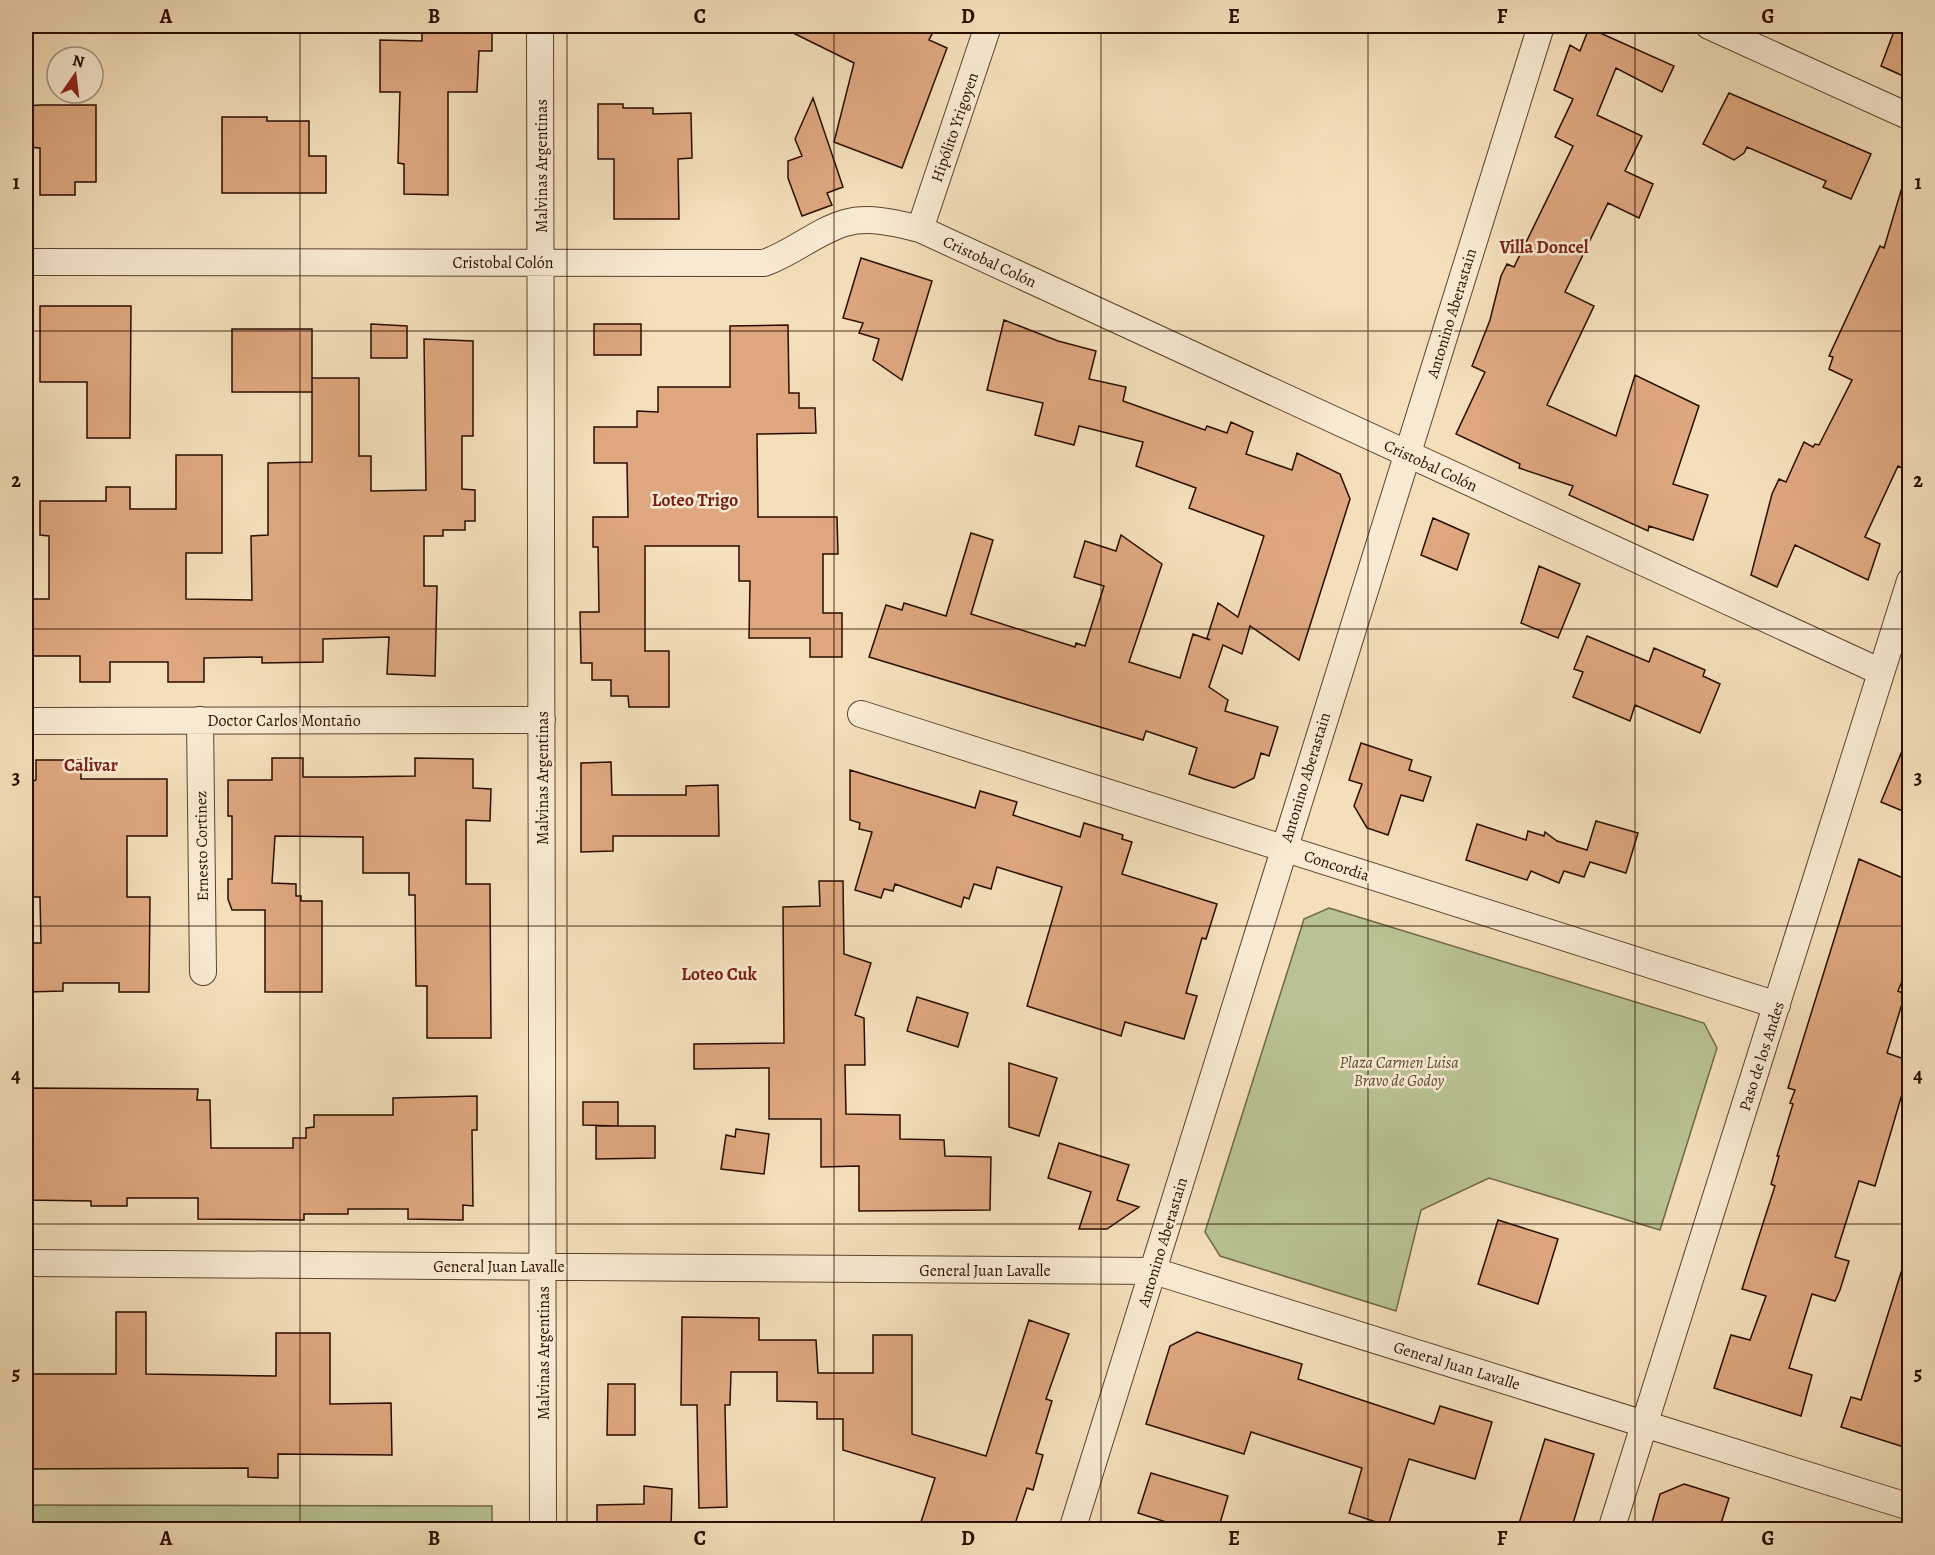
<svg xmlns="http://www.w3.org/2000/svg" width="1935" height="1555" font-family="Alegreya,serif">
<rect width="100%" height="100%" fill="#f4dfba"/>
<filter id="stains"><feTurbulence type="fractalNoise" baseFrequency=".00333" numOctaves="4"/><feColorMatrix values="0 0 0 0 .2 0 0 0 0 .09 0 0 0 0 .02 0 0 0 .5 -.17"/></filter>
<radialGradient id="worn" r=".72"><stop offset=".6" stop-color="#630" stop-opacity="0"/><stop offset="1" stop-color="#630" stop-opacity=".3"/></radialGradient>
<path fill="#b9c292" stroke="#726849" stroke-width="1.5" d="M 1329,908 L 1704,1023 L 1717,1048 L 1660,1230 L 1489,1178 L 1421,1210 L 1396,1311 L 1220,1256 L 1205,1232 L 1304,919 Z
M 26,1505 L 492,1506 L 492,1529 L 26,1529 Z"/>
<path fill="#dea780" stroke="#2a0d00" stroke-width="1.5" d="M 436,26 L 492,26 L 492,51 L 479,51 L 477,92 L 448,92 L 448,195 L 404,194 L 404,164 L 398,163 L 400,92 L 380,92 L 380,40 L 422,41 L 422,30 L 436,30 Z
M 779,26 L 936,26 L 929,40 L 947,48 L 902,168 L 834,142 L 854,63 Z
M 1896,26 L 1910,26 L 1910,79 L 1881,66 Z
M 1589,28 L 1674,66 L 1662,92 L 1616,68 L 1597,115 L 1642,136 L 1625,171 L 1653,184 L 1639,218 L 1608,203 L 1565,292 L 1594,306 L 1547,405 L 1616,436 L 1635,375 L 1699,406 L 1673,484 L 1708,495 L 1693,540 L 1649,526 L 1648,531 L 1569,495 L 1573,486 L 1519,468 L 1520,464 L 1456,434 L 1485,372 L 1472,366 L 1490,320 L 1501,276 L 1507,264 L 1514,267 L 1573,146 L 1555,137 L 1573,99 L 1554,90 L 1570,45 L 1580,51 Z
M 1729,93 L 1871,154 L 1851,199 L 1823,187 L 1826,181 L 1747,147 L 1744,153 L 1734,160 L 1703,144 Z
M 813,98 L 843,187 L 827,193 L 832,205 L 802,216 L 788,178 L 788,161 L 802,156 L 795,139 Z
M 598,104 L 623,104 L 623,108 L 653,108 L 653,114 L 691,113 L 692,158 L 678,159 L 679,219 L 614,219 L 614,159 L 598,159 Z
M 40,105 L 96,105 L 96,182 L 75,182 L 75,195 L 40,195 L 40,148 L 26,147 L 26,106 Z
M 222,117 L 267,117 L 267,121 L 309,121 L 309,156 L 326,156 L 326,193 L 222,193 Z
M 1903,184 L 1910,185 L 1910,452 L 1904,469 L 1898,466 L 1865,537 L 1880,544 L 1868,580 L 1795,545 L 1777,587 L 1751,575 L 1772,494 L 1779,479 L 1786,482 L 1804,442 L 1813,447 L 1815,444 L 1819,445 L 1852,380 L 1829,369 L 1833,357 L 1829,356 L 1880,246 L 1884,248 Z
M 861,258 L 932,281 L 902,380 L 873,360 L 879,339 L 859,333 L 863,323 L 843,318 Z
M 40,306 L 131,306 L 130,438 L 87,438 L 87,382 L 40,382 Z
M 1004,320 L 1058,341 L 1096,351 L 1089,379 L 1126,387 L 1123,401 L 1205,430 L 1207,426 L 1227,433 L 1231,422 L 1253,432 L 1246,454 L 1292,470 L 1297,453 L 1340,474 L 1350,499 L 1299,660 L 1250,626 L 1242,654 L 1223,645 L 1209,687 L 1228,700 L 1225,711 L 1278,727 L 1269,756 L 1261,753 L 1254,778 L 1234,788 L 1204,779 L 1189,774 L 1197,748 L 1146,731 L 1143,740 L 869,657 L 886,605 L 902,610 L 904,603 L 946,616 L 971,533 L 993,540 L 971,614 L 1075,647 L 1076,643 L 1085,646 L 1104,586 L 1074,577 L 1085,541 L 1116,551 L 1121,535 L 1162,564 L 1129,662 L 1180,678 L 1193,634 L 1210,640 L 1207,638 L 1218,603 L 1238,617 L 1264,536 L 1189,508 L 1196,488 L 1136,466 L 1143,442 L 1079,426 L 1074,445 L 1035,435 L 1043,403 L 987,390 Z
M 371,324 L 407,326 L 407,358 L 371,358 Z
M 594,324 L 641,324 L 641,355 L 594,355 Z
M 788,325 L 789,393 L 799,393 L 799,408 L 815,408 L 816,433 L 757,434 L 758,517 L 837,517 L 838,554 L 823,554 L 823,613 L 842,613 L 842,657 L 810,657 L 810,638 L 749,638 L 750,581 L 739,581 L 739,546 L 645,546 L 645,651 L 669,651 L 669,707 L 629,707 L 628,696 L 611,696 L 611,680 L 592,680 L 592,663 L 581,663 L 580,612 L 599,612 L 598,547 L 593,547 L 593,517 L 628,517 L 627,463 L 594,463 L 594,427 L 637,427 L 637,411 L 658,412 L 658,387 L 730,387 L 730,326 Z
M 232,329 L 312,329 L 312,392 L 232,392 Z
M 424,339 L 473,341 L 473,436 L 462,436 L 462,489 L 475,490 L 475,521 L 465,521 L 465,530 L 443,530 L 443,536 L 424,536 L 424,586 L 437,586 L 435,676 L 387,674 L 389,637 L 323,639 L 323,662 L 262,663 L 262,657 L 204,658 L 204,682 L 168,682 L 168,662 L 110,662 L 110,682 L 80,682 L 80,656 L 26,656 L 26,599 L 49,599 L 49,536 L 40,535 L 40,501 L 106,501 L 106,487 L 130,487 L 130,509 L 176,509 L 176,455 L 222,455 L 222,553 L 186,553 L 186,599 L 252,600 L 251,536 L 268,535 L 268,463 L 312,462 L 312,378 L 359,378 L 359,456 L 371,456 L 371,491 L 426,490 Z
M 1433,518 L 1469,534 L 1457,570 L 1421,555 Z
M 1539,566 L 1580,584 L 1558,638 L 1521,623 Z
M 1587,636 L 1649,662 L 1654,648 L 1705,670 L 1703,676 L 1720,684 L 1700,733 L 1635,705 L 1630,721 L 1573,697 L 1583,672 L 1574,669 Z
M 1909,734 L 1910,734 L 1910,814 L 1881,802 Z
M 1361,743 L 1412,760 L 1409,770 L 1431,777 L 1423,801 L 1401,795 L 1388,835 L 1367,828 L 1354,806 L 1362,784 L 1349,780 Z
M 272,758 L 303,758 L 303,777 L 350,777 L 415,776 L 415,758 L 473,759 L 473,788 L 491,789 L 490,821 L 466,820 L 466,884 L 490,884 L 491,1038 L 427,1038 L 427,986 L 416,986 L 415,895 L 409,895 L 409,873 L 363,873 L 363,837 L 275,836 L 272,883 L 296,884 L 296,896 L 301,896 L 301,901 L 322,901 L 322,992 L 265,992 L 265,910 L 232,910 L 228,899 L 228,879 L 232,879 L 232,816 L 228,816 L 228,780 L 272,780 Z
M 36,760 L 81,760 L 81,779 L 167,779 L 167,836 L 127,836 L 127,897 L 150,897 L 149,992 L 119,992 L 119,983 L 63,983 L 63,991 L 27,992 L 28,943 L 41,943 L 40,897 L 26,897 L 26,784 L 36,780 Z
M 611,762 L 612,795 L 686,795 L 686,786 L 718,785 L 719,836 L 613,836 L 613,851 L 581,852 L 581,763 Z
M 850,770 L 975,808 L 980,791 L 1017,802 L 1013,815 L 1080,837 L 1084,823 L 1123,835 L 1122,839 L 1132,842 L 1122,874 L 1217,904 L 1206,939 L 1202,938 L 1186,993 L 1197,996 L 1184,1039 L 1125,1022 L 1121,1036 L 1027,1006 L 1062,887 L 997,867 L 991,889 L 974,884 L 969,899 L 964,897 L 961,907 L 895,884 L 893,891 L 884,889 L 881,898 L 855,890 L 872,832 L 859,829 L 860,823 L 850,820 Z
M 1596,821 L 1638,833 L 1626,873 L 1590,862 L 1584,877 L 1564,871 L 1559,883 L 1531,871 L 1527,880 L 1466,860 L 1477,824 L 1526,840 L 1528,831 L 1544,836 L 1545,832 L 1557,841 L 1587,850 Z
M 1859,859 L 1910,881 L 1910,962 L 1898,991 L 1905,994 L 1887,1053 L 1910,1061 L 1910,1067 L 1875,1186 L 1859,1181 L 1835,1257 L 1849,1261 L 1840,1290 L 1835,1301 L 1812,1294 L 1789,1368 L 1812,1375 L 1801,1416 L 1714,1388 L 1731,1335 L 1750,1340 L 1766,1296 L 1742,1289 L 1775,1186 L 1771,1184 L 1779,1156 L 1777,1156 L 1793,1104 L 1790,1103 L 1795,1090 L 1788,1088 Z
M 819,881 L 843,881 L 844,954 L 871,963 L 855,1015 L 864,1018 L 865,1065 L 845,1065 L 846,1114 L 900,1115 L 900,1139 L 944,1140 L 945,1156 L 991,1157 L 990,1210 L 859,1211 L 859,1166 L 821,1167 L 821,1119 L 769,1119 L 769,1068 L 694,1069 L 694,1044 L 784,1043 L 783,907 L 820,906 Z
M 917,997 L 968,1013 L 958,1047 L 907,1031 Z
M 1009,1063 L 1057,1078 L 1039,1136 L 1009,1127 Z
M 26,1088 L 198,1089 L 197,1100 L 210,1100 L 211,1148 L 293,1148 L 293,1138 L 306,1138 L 306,1128 L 314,1127 L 314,1115 L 393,1115 L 393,1098 L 477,1096 L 477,1130 L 472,1130 L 473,1206 L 463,1205 L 463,1220 L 408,1219 L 408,1209 L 348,1209 L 348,1214 L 304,1214 L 304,1220 L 198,1219 L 198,1198 L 127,1198 L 127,1206 L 91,1206 L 91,1201 L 26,1200 Z
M 583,1102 L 618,1102 L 618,1126 L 583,1125 Z
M 596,1126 L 655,1126 L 655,1158 L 596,1159 Z
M 736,1129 L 769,1134 L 764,1174 L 721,1169 L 726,1135 L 735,1137 Z
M 1059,1143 L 1129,1165 L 1117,1200 L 1139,1207 L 1107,1229 L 1079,1229 L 1091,1192 L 1048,1178 Z
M 1498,1220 L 1558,1239 L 1538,1304 L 1478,1284 Z
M 1904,1263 L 1910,1264 L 1910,1449 L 1841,1427 L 1851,1397 L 1861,1400 Z
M 116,1312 L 146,1312 L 146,1374 L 276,1376 L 276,1333 L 330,1333 L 330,1404 L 391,1403 L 392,1455 L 278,1454 L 278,1478 L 248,1477 L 248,1468 L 26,1469 L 27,1374 L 116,1374 Z
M 682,1317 L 759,1318 L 759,1340 L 816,1340 L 818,1373 L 873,1373 L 873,1335 L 912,1335 L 912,1434 L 986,1456 L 1029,1320 L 1069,1334 L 1046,1399 L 1052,1401 L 1036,1453 L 1043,1455 L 1033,1490 L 1027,1488 L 1013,1530 L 944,1530 L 921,1522 L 935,1478 L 843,1450 L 843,1419 L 817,1419 L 817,1402 L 777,1401 L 777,1372 L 731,1372 L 730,1405 L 725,1405 L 727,1507 L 699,1508 L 697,1405 L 681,1405 Z
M 1197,1332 L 1302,1364 L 1298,1379 L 1434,1424 L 1440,1406 L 1492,1422 L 1475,1479 L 1409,1459 L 1388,1526 L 1349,1513 L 1362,1468 L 1251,1432 L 1244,1454 L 1146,1424 L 1170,1346 Z
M 608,1384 L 635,1384 L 635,1435 L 607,1435 Z
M 1545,1439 L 1594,1454 L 1571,1530 L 1517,1530 Z
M 1151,1473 L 1228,1496 L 1218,1530 L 1191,1530 L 1138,1513 Z
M 1684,1484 L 1729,1498 L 1719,1530 L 1650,1530 L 1660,1494 Z
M 644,1486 L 672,1489 L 671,1530 L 597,1530 L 597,1505 L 644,1504 Z"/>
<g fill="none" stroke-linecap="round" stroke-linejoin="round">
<defs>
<path id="minor" d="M 540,26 L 543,1530
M 1709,26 L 1910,117
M 920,229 L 988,26
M 26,262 L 764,263 C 793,253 817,231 845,223 C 869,216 895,223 920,229 L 1881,672
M 861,714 L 1777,1005
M 200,720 L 203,972
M 26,721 L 542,720
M 26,1263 L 1154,1271 L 1910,1507
M 1072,1530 L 1541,26
M 1611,1530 L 1910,581"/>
</defs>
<use href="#minor" stroke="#5c422e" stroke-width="28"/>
<use href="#minor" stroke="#f8ead2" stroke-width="26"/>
</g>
<path fill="none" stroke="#2a0d00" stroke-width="1.5" stroke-opacity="0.55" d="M 300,26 L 300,1530M 567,26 L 567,1530M 834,26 L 834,1530M 1101,26 L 1101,1530M 1368,26 L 1368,1530M 1635,26 L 1635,1530M 26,331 L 1910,331M 26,629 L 1910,629M 26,926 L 1910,926M 26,1224 L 1910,1224"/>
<g text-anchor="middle" stroke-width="5" stroke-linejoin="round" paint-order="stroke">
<g font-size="16" fill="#2a0d00" stroke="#f8ead2">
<text transform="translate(954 127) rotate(-71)" y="6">Hipólito Yrigoyen</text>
<text transform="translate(541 166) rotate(-90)" y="6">Malvinas Argentinas</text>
<text transform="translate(990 261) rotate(25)" y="6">Cristobal Colón</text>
<text x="503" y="268">Cristobal Colón</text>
<text transform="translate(1451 313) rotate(-73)" y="6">Antonino Aberastain</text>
<text transform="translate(1431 465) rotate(25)" y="6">Cristobal Colón</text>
<text x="284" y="726">Doctor Carlos Montaño</text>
<text transform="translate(1305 777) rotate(-73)" y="6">Antonino Aberastain</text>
<text transform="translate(542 778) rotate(-90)" y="6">Malvinas Argentinas</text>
<text transform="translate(201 846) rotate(-91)" y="6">Ernesto Cortinez</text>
<text transform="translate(1337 865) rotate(18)" y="6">Concordia</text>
<text transform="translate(1761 1056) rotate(-72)" y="6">Paso de los Andes</text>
<text transform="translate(1162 1242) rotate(-73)" y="6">Antonino Aberastain</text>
<text x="499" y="1272">General Juan Lavalle</text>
<text x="985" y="1276">General Juan Lavalle</text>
<text transform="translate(543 1353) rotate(-90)" y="6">Malvinas Argentinas</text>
<text transform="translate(1457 1365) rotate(17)" y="6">General Juan Lavalle</text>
</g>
<g font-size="16" font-style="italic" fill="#5c4c33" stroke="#f8ead2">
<text x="1399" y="1068">Plaza Carmen Luisa<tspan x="1399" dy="18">Bravo de Godoy</tspan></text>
</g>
<g font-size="18" font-weight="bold" fill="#7a1f14" stroke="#f8ead2">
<text x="1544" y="253">Villa Doncel</text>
<text x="695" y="506">Loteo Trigo</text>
<text x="91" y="771">Calivar</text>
<text x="719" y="980">Loteo Cuk</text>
</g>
</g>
<rect width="1935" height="1555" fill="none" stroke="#f4dfba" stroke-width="66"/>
<g transform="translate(75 75) rotate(14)"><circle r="28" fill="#f8ead2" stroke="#a6927e" stroke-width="1.5"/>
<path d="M0-4.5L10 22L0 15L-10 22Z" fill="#8f2418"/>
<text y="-9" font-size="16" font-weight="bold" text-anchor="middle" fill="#2a0d00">N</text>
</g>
<rect x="33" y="33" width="1869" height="1489" fill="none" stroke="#2a0d00" stroke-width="2"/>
<g font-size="20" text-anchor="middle" font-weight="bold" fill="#2a0d00">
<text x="166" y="23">A</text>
<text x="434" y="23">B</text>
<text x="700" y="23">C</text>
<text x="968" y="23">D</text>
<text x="1234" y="23">E</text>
<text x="1502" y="23">F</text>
<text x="1768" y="23">G</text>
<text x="16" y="189">1</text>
<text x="1918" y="189">1</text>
<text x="16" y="487">2</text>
<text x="1918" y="487">2</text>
<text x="16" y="784">3</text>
<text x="1918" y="784">3</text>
<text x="16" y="1082">4</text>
<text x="1918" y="1082">4</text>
<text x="16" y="1380">5</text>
<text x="1918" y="1380">5</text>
<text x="166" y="1545">A</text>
<text x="434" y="1545">B</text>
<text x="700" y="1545">C</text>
<text x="968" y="1545">D</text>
<text x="1234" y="1545">E</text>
<text x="1502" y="1545">F</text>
<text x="1768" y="1545">G</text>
</g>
<rect width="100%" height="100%" filter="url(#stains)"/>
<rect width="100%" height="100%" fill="url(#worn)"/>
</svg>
